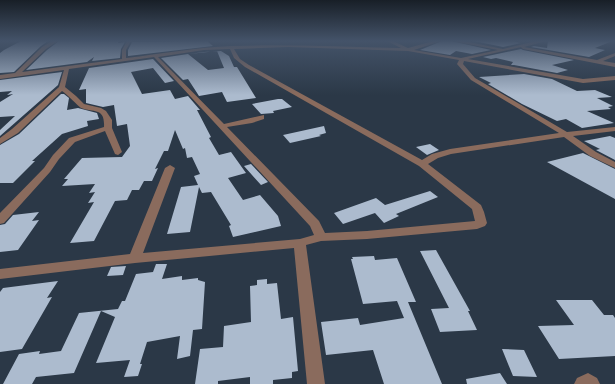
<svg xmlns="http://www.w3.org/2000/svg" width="615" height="384" font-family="Signika,sans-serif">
<rect width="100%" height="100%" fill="#2b3847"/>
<path fill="#acbbce" d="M 21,41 L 48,41 L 41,46 L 14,72 L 0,73 L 0,53 L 4,50 Z
M 59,41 L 119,41 L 118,43 L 125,42 L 121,49 L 120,58 L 92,61 L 94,57 L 87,62 L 26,70 L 47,50 Z
M 207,41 L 213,46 L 128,56 L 128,50 L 132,42 Z
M 442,41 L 451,41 L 491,50 L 472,54 L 456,51 L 450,55 L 420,50 Z
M 474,41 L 512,41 L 521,43 L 503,47 Z
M 548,41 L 610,41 L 610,42 L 595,48 L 605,50 L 589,57 L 531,47 L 534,46 L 547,48 Z
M 521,49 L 523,50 L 574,60 L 552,65 L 568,70 L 557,73 L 514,65 L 511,65 L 513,62 L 496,58 L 491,59 L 483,57 Z
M 217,51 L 189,54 L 204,52 L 221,51 L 229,56 L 234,67 L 237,67 L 256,98 L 227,102 L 222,92 L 199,96 L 188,79 L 183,80 L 161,58 L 188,54 L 208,70 L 224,68 Z
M 153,59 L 174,81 L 165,83 L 153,68 L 131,72 L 142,94 L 170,90 L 175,99 L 188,96 L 200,110 L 197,110 L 211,137 L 209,138 L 219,155 L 231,152 L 246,173 L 228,178 L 243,200 L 260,195 L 278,216 L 281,226 L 233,237 L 229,226 L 231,225 L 211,192 L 202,193 L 199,187 L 190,232 L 167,234 L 181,187 L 198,185 L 194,176 L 200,174 L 192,157 L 187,158 L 185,148 L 183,149 L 175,130 L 168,151 L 164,151 L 155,169 L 158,168 L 152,181 L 144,181 L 139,190 L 132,190 L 127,200 L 115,201 L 94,241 L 70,243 L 94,202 L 88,203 L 95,192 L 89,193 L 95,184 L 62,186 L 68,179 L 64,179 L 82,158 L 122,157 L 130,146 L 127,124 L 117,126 L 114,105 L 103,107 L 86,103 L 86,89 L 79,90 L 89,68 Z
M 62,72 L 58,85 L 0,136 L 0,130 L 15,116 L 0,117 L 0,102 L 13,94 L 7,95 L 12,91 L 0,92 L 0,80 Z
M 524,74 L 552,79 L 577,91 L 595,90 L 612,97 L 597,98 L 613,106 L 608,107 L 611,109 L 587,111 L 614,123 L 582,128 L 566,119 L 557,121 L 522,104 L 488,84 L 491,83 L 479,77 Z
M 61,94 L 64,94 L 69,98 L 67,110 L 78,108 L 97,113 L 99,119 L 87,121 L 88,126 L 62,134 L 32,161 L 35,161 L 13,183 L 0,183 L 0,145 L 19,134 Z
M 278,99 L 282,99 L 292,107 L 273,111 L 274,113 L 261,114 L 252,104 Z
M 324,126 L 326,133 L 319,135 L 321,136 L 290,143 L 283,135 Z
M 610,136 L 615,138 L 615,160 L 596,150 L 600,149 L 584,141 Z
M 430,144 L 439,150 L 427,155 L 416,147 Z
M 583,153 L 615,169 L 615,199 L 547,162 Z
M 251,164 L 268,182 L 261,185 L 244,166 Z
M 430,191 L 438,197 L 396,214 L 399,216 L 384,223 L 375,213 L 343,224 L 334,213 L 376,198 L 385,205 Z
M 39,212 L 32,221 L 39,220 L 18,250 L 0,252 L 0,225 L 5,224 L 13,215 Z
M 436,250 L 470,311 L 468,311 L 477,330 L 440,332 L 431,309 L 449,308 L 420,251 Z
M 374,256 L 375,260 L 397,258 L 416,302 L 408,302 L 442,384 L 384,384 L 373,350 L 326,355 L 321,322 L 358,318 L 360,325 L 404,318 L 397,301 L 363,304 L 351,259 L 353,259 L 352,257 Z
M 156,264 L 167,264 L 162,279 L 182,276 L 182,280 L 198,278 L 198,280 L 205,282 L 202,329 L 193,330 L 190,356 L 177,359 L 180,336 L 147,342 L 140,364 L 142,364 L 138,376 L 124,377 L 130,360 L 96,363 L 115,317 L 101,311 L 74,373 L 36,377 L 32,384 L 3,384 L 19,354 L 40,351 L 39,354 L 61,351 L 79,313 L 118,309 L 122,301 L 125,301 L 136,274 L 153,272 Z
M 126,266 L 123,275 L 107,276 L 111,267 Z
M 267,279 L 267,284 L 277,283 L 281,319 L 293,317 L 298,371 L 292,372 L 292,378 L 273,380 L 273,384 L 250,384 L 250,377 L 218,381 L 218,384 L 195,384 L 200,349 L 223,347 L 224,326 L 251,322 L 250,286 L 257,285 L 257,280 Z
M 58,281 L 47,298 L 52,297 L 22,349 L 0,352 L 0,292 L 3,288 Z
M 556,300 L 592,300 L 604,315 L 613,315 L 615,318 L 615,356 L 559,359 L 538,326 L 574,325 Z
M 502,349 L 524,350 L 537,377 L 513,376 Z
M 500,373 L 507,384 L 467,384 L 466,379 Z"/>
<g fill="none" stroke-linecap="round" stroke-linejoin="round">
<path fill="#8a6b5d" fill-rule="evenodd" d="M 52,41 L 58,41 L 46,49 L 22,72 L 122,59 L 122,50 L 127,41 L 131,41 L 126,50 L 126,58 C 161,54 197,47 231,46 C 287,44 345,47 401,48 L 387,41 L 393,41 L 408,48 L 433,41 L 441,41 L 414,50 L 461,58 L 498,50 L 452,41 L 464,41 L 503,49 L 536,41 L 546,41 L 524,47 L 597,60 L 615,53 L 615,56 L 603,61 L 615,63 L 615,67 L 523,49 L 521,47 L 468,59 L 583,79 L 615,76 L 615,80 L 583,83 L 464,61 L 463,64 L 475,78 L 567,132 L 615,127 L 615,131 L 573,136 L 596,152 L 615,162 L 615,168 L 590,156 L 564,137 L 451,154 L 438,158 L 428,164 L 481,205 L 484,212 L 487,223 L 485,226 L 477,229 L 367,239 L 321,241 L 306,245 L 325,384 L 307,384 L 294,248 L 135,263 L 0,279 L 0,269 L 130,254 L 165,168 L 170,165 L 175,168 L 143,253 L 300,239 L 314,235 L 310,226 L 154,57 L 69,69 L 65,87 L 76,96 L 84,104 L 101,108 L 106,111 L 112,120 L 112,128 L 122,152 L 118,155 L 115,154 L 105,131 L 75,142 L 59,159 L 50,172 L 4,223 L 0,224 L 0,213 L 44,168 L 53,155 L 69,138 L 104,127 C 105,107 94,113 81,108 C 78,106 67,94 62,91 L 18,133 L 0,144 L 0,138 L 12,129 L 59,87 L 64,70 L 0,79 L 0,75 L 15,73 L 42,47 ZM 288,47 L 408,51 L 459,60 L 457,64 L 471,80 L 559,133 L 450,149 L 432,154 L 422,160 L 249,65 L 240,59 L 234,49 ZM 230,49 L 234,58 L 245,67 L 419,166 L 472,209 L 475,221 L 367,231 L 325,233 L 319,221 L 227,127 L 252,123 L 264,119 L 264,115 L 224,124 L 158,57 L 204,50 Z
M 588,373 L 597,378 L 600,384 L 574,384 L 577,378 Z"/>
</g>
<linearGradient id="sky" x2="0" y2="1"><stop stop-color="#181f27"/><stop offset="0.43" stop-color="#445369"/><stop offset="1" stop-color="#445369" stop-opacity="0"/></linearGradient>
<rect width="615" height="95" fill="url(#sky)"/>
</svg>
